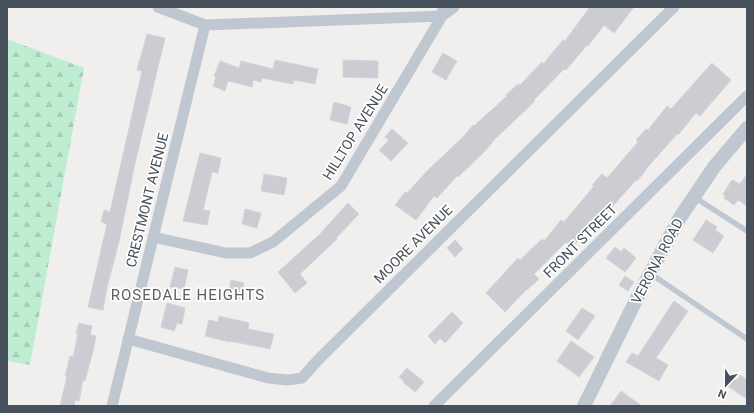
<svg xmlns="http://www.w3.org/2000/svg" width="754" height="413" font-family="Roboto,sans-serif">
<defs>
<pattern id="forest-firs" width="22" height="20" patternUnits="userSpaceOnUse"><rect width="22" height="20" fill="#beedd2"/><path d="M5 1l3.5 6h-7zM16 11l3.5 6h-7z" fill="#a5cdb7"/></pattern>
</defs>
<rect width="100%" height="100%" fill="#f1eeee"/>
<path fill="url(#forest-firs)" d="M 7,39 L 84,68 L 30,365 L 7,361 Z"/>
<path fill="#cbcdd3" stroke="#d3d4da" d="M 590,7 L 634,7 L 614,33 L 604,25 L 588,46 L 587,45 L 566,70 L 564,69 L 534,100 L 535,101 L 492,142 L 492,143 L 482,154 L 458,177 L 457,176 L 437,198 L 434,196 L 416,220 L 395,205 L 405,192 L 407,193 L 428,170 L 463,137 L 473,125 L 474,126 L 507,96 L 506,95 L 518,84 L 520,85 L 542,62 L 543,64 L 563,40 L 565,41 Z
M 147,34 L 165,38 L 135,163 L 120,237 L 107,288 L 103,310 L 88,307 L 107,224 L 101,222 L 104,210 L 110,212 L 142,71 L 137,70 Z
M 443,53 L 457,61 L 446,80 L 432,72 Z
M 275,60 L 318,69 L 315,84 L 294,80 L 293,84 L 262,78 L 261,82 L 253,80 L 252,87 L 228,81 L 225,91 L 213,86 L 216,77 L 214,76 L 220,61 L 239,68 L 241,61 L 273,69 Z
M 343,60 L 378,61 L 378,78 L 343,77 Z
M 712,63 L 731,80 L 700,116 L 696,113 L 678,135 L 677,134 L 646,169 L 646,170 L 637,181 L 636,180 L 596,225 L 593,222 L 572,248 L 566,242 L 534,274 L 539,279 L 527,290 L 527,289 L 505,312 L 486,293 L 518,258 L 520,260 L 542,239 L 544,241 L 561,220 L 564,222 L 594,186 L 592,185 L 602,174 L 607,178 L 638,142 L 636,140 L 646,129 L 648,130 L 667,106 L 671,109 Z
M 334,102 L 351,107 L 347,124 L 330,120 Z
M 392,129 L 408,143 L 391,161 L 379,150 L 389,140 L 385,137 Z
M 200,153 L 221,158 L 218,173 L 212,172 L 203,210 L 210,211 L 207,225 L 183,221 Z
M 264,174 L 287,178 L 284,195 L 261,191 Z
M 747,174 L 747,206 L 738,200 L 734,205 L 724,198 L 725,195 L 723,194 L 732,180 L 740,184 Z
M 348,203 L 359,214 L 336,238 L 337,239 L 300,274 L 307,283 L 295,293 L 278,272 L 320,234 Z
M 245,209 L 261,213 L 257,228 L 242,224 Z
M 706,220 L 717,227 L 715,230 L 724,236 L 713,253 L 693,240 Z
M 455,240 L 463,249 L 455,257 L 447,248 Z
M 615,247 L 621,252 L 624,248 L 636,258 L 625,272 L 606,258 Z
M 175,267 L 188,270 L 184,289 L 170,287 Z
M 625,276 L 634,282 L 628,291 L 619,285 Z
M 231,280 L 244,283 L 241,299 L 228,297 Z
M 674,301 L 688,311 L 656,358 L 668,365 L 659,381 L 626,362 L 632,353 L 638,356 Z
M 167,303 L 185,308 L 182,324 L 177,323 L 174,331 L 161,327 Z
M 582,308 L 595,316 L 578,340 L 566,331 Z
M 452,312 L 463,323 L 445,343 L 440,338 L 435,344 L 428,336 Z
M 219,316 L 249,323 L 248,329 L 274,334 L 270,349 L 230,341 L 230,342 L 205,336 L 209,320 L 218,322 Z
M 79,323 L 92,326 L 90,335 L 96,336 L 93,351 L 85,381 L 83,380 L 79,401 L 75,400 L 74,406 L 60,406 L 67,376 L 65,376 L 70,356 L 73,357 L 78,334 L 76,334 Z
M 571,341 L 594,357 L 579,377 L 557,361 Z
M 407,368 L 424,382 L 415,392 L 403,382 L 404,381 L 399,377 Z
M 740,375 L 747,380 L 747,399 L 726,385 L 732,376 L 737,380 Z
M 621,391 L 642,406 L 610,406 Z"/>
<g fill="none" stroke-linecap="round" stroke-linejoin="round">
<path stroke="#bfc8d0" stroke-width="5.5" d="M 694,197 L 747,231
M 651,274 L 747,339"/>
<path stroke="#bfc8d0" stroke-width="11" d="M 158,7 L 205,25 L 442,16 L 454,7
M 153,237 L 226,253 L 250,253 L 273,242 L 341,186 L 442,16 L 443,7
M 128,339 L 268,378 L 288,380 L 302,378 L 318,360 L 674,7
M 112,406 L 205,25
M 434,406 L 747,96"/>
<path stroke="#bfc8d0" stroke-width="14" d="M 584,406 L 636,300 L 679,219 L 714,167 L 747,128"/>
</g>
<g text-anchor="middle" stroke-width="3.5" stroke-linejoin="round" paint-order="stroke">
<g font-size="14" fill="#47515b" stroke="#fff">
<text transform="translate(355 132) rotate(-58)" y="5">HILLTOP AVENUE</text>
<text transform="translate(147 200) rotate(-76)" y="5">CRESTMONT AVENUE</text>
<text transform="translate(580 241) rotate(-45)" y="5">FRONT STREET</text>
<text transform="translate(413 244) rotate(-45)" y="5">MOORE AVENUE</text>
<text transform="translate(657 261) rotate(-62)" y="5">VERONA ROAD</text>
</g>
<g font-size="15" letter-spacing="1" fill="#5b5f63" stroke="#fff">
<text x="188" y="300">ROSEDALE HEIGHTS</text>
</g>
</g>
<rect width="754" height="413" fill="none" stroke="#47515b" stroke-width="16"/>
<g transform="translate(726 385) rotate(202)" stroke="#ffffff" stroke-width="3" paint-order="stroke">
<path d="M0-3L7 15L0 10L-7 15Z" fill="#47515b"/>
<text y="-6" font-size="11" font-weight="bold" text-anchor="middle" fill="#47515b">N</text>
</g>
</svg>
